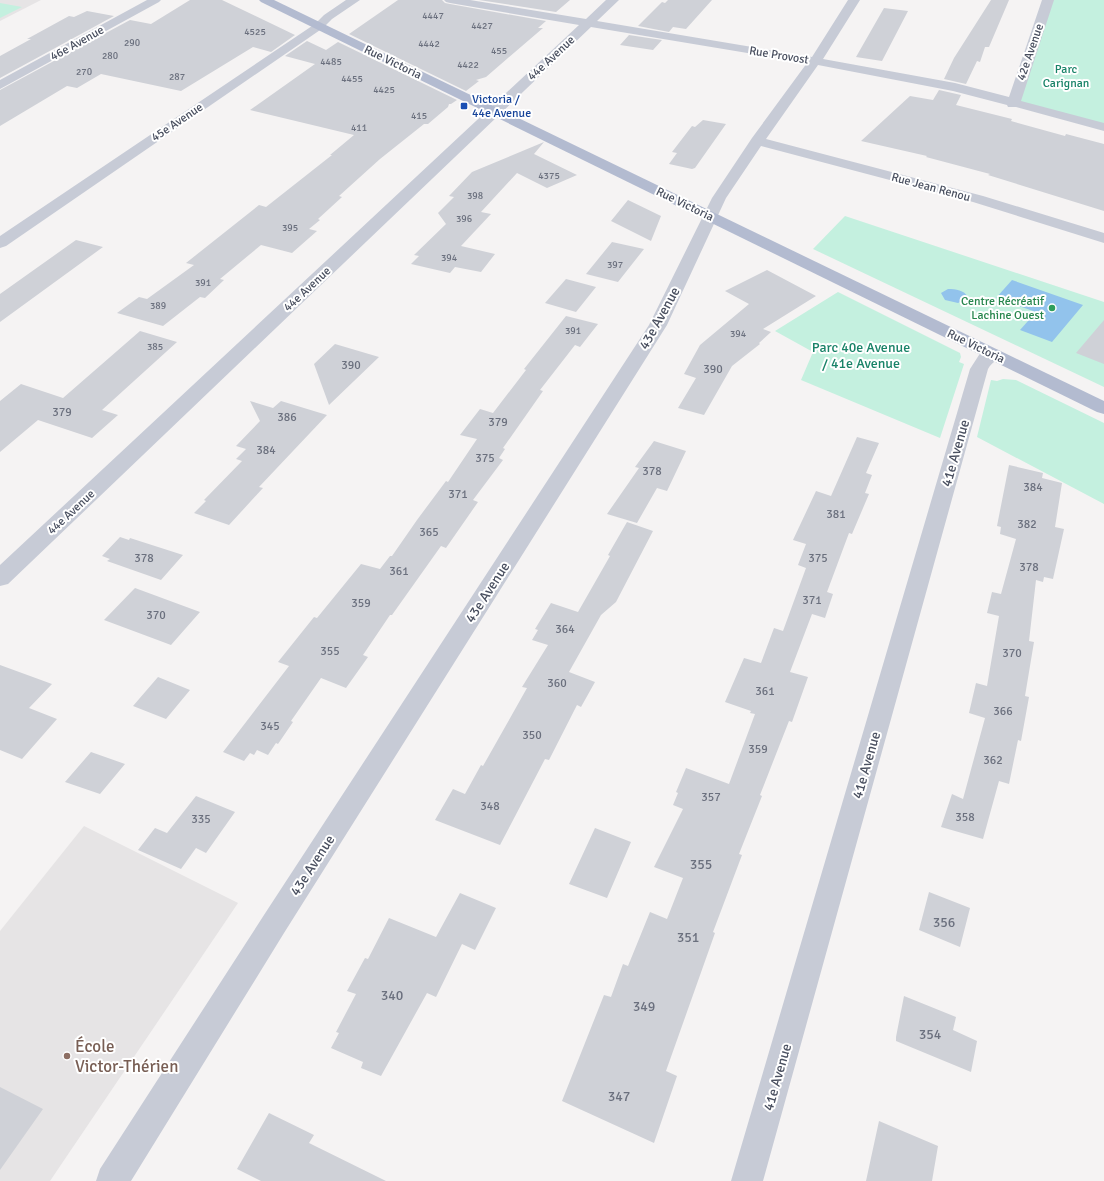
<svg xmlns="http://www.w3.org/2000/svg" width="1104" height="1181" font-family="Signika,sans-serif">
<rect width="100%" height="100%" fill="#f5f3f3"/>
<path fill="#e6e4e5" d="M 0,0 L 41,0 L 0,21 Z
M 84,826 L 238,903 L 50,1181 L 0,1181 L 0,931 Z"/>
<path fill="#c4f0df" d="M 1049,0 L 1104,0 L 1104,124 L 1016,103 Z
M 0,3 L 22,7 L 0,18 Z
M 845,216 L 1104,302 L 1104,387 L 813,249 Z
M 838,292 L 960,353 L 961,357 L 959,362 L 964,364 L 940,438 L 801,380 L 813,352 L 775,331 Z
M 1003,379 L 1016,380 L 1104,423 L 1104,504 L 977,437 L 991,380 L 997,381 Z"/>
<path fill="#92c3ec" d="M 1012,280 L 1083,305 L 1052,342 L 1020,330 L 1036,312 L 996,298 Z
M 948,289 C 956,289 964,290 968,297 L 967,299 L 958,303 L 945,300 L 941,293 Z"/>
<path fill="#cfd1d7" d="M 190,0 L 222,0 L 295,35 L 271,52 L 253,47 L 181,91 L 101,74 L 77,88 L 67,86 L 0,126 L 0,90 L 130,20 L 151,24 Z
M 398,0 L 442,0 L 445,3 L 450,4 L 546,21 L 538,28 L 543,28 L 486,77 L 476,80 L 479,81 L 466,91 L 349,34 Z
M 479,0 L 570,0 L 556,12 Z
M 668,0 L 712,0 L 686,29 L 673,27 L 669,32 L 638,26 L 662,2 L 665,3 Z
M 991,0 L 1009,0 L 989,47 L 985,47 L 980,62 L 977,61 L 966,84 L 944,79 L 954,58 Z
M 884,8 L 908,11 L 882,61 L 856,57 Z
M 87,11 L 114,16 L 0,78 L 0,56 L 31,39 L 27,39 L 69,16 L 74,17 Z
M 629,35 L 662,40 L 653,50 L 620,45 Z
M 307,41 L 326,50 L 338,42 L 457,100 L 451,104 L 449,104 L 448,107 L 428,124 L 424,124 L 380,159 L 339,196 L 342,197 L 318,219 L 320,220 L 309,229 L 317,231 L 292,253 L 261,245 L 220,279 L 224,280 L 205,298 L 200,297 L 163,326 L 117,313 L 139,297 L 147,299 L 194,265 L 186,263 L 259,205 L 266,207 L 332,155 L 330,155 L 354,135 L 250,110 L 315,64 L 285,56 Z
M 939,90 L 961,95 L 956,105 L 1012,119 L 1011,121 L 1065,136 L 1066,134 L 1104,144 L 1104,211 L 988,175 L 990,174 L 926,157 L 927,156 L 861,141 L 910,96 L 933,100 Z
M 703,120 L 726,124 L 695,168 L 692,169 L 669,164 L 677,153 L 672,152 L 692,126 L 695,127 Z
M 544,142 L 534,154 L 577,175 L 547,188 L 517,173 L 481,212 L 491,214 L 461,246 L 495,254 L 481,272 L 455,267 L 450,273 L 411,264 L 419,256 L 414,255 L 446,224 L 438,213 L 454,197 L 449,196 L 472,172 Z
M 628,200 L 661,216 L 651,241 L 611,221 Z
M 76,240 L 103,247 L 0,322 L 0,294 Z
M 612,242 L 644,249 L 618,282 L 586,274 Z
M 767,270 L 816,296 L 763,329 L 771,332 L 759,343 L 760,344 L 732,366 L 704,415 L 678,408 L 696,378 L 684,374 L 700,345 L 749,304 L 725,291 Z
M 566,279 L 596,287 L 576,312 L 545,303 Z
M 566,316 L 598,324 L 580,347 L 575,345 L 540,390 L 543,391 L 503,448 L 505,449 L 499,458 L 503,460 L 473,500 L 478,502 L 446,548 L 441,546 L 392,615 L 390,615 L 363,655 L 368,657 L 346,688 L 321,678 L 291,721 L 293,722 L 278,744 L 276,743 L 268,755 L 257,750 L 254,755 L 250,753 L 244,761 L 223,752 L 289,666 L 278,662 L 314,617 L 317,618 L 361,564 L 380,569 L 390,556 L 392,556 L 417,520 L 446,481 L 448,482 L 477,439 L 460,435 L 480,409 L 493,413 L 526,370 L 524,369 Z
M 1104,320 L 1104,364 L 1076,353 Z
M 140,331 L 177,342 L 102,410 L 118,415 L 92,438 L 38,420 L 0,452 L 0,401 L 21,384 L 63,398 Z
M 335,344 L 379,357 L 329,405 L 314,364 Z
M 250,401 L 273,408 L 281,401 L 327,415 L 259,487 L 263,488 L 229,525 L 194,513 L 206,501 L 204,500 L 242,461 L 236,459 L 246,449 L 236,446 L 260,421 Z
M 857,437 L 879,443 L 866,473 L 872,475 L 865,493 L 869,494 L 852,534 L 849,533 L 827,592 L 833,594 L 825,618 L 812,614 L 790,672 L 808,677 L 792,722 L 789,721 L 760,795 L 762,796 L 739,854 L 742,855 L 713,932 L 715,933 L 666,1071 L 677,1076 L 654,1143 L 562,1101 L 604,995 L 611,997 L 623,964 L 628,966 L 650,912 L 667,919 L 683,878 L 654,867 L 683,809 L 673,805 L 678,793 L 676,792 L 686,768 L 729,784 L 755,714 L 750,713 L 751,711 L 725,702 L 744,658 L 761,663 L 774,628 L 783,631 L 806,568 L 798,565 L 806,544 L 793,540 L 816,491 L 831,496 Z
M 654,441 L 686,451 L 667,491 L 657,488 L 637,523 L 607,514 L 639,468 L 635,467 Z
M 1009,465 L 1043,473 L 1042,478 L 1062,483 L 1055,527 L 1064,529 L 1053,579 L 1044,577 L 1043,582 L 1036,580 L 1029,641 L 1034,642 L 1025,696 L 1029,697 L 1021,741 L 1018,740 L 1009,784 L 999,781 L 983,839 L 941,827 L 952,794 L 963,799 L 985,718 L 969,713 L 976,683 L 987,686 L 999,616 L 987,613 L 992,592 L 1001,594 L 1016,539 L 1000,534 L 1001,527 L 997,526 Z
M 627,522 L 653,531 L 616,602 L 601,615 L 569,672 L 595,682 L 581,707 L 577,705 L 549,760 L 545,759 L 500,845 L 435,820 L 453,789 L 465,794 L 481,765 L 483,766 L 527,688 L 522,687 L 548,645 L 532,640 L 538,630 L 535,629 L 551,603 L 578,612 L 610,556 L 608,555 Z
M 120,537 L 129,540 L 130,538 L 183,555 L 161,580 L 107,561 L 110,559 L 102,556 Z
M 135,588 L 200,612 L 171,645 L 104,620 Z
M 0,665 L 52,684 L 29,708 L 57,719 L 22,759 L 0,750 Z
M 158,677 L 190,690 L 166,719 L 133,706 Z
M 91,752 L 125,764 L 100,794 L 65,782 Z
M 196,796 L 235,812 L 206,853 L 196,848 L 181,869 L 138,850 L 155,828 L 167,833 Z
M 595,828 L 631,842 L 607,898 L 569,884 Z
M 929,892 L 970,908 L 960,947 L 919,930 Z
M 460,893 L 496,908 L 475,950 L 462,944 L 436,997 L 427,993 L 381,1076 L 361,1068 L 363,1062 L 331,1048 L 339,1033 L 336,1032 L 356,994 L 347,991 L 365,958 L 368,959 L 389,918 L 436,937 Z
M 904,996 L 956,1017 L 953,1030 L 977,1041 L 971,1072 L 896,1041 L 896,1037 Z
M 0,1087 L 43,1109 L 0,1170 Z
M 269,1113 L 314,1135 L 309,1143 L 386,1181 L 261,1181 L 237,1169 Z
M 879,1121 L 938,1146 L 932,1181 L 866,1181 Z"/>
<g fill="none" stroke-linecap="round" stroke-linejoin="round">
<path fill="#c7cbd6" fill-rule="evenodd" d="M 147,0 L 161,0 L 159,2 L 0,89 L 0,80 Z
M 346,0 L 360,0 L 332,19 L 323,28 L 6,246 L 0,248 L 0,236 L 315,24 L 324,15 Z
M 444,0 L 470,0 L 586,19 L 606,0 L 619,0 L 597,21 L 812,57 L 848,0 L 860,0 L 823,59 L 955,83 L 1009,97 L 1042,0 L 1054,0 L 1021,101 L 1104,123 L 1104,131 L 1016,107 L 1008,107 L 1007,105 L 953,91 L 818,65 L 766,139 L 983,196 L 1104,233 L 1104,243 L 973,202 L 761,146 L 726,198 L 667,325 L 284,933 L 131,1181 L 96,1181 L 100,1169 L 264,915 L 649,325 L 712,198 L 752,138 L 807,63 L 591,27 L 8,584 L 0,586 L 0,565 L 579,25 L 450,3 L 446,2 Z
M 993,349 L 999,350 L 1002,354 C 998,360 992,362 988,369 L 763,1181 L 731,1181 L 970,369 L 979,355 Z"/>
<path fill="#b3bbd0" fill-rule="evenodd" d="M 259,0 L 274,0 L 1104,401 L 1104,414 L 1097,412 L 261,2 Z"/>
</g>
<rect fill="#1a4fb4" stroke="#fff" stroke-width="1.5" x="460" y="102" width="8" height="8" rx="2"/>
<circle fill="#2e9e5b" stroke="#fff" stroke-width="1.5" cx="1052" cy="308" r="4"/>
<circle fill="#8d6e63" stroke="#fff" stroke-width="1.5" cx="67" cy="1056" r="4"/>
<g text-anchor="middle" stroke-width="4" stroke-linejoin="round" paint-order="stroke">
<g font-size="10" fill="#6b707e">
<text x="433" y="19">4447</text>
<text x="482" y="29">4427</text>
<text x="255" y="35">4525</text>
<text x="132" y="46">290</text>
<text x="429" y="47">4442</text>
<text x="499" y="54">455</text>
<text x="110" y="59">280</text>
<text x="331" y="65">4485</text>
<text x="468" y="68">4422</text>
<text x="84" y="75">270</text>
<text x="177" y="80">287</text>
<text x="352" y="82">4455</text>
<text x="384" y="93">4425</text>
<text x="419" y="119">415</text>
<text x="359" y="131">411</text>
<text x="549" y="179">4375</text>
<text x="475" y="199">398</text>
<text x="464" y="222">396</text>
<text x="290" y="231">395</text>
<text x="449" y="261">394</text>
<text x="615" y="268">397</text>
<text x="203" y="286">391</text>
<text x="158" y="309">389</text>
<text x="573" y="334">391</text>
<text x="738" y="337">394</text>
<text x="155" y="350">385</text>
</g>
<g font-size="12" fill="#4a5060" stroke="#fff">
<text transform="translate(77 43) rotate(-29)" y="4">46e Avenue</text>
<text transform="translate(1030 52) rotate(-71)" y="4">42e Avenue</text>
<text transform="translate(779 55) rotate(9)" y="4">Rue Provost</text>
<text transform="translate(551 58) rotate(-43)" y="4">44e Avenue</text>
<text transform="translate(393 62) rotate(26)" y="4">Rue Victoria</text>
<text transform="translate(177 122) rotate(-34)" y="4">45e Avenue</text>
<text transform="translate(931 187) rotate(15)" y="4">Rue Jean Renou</text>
<text transform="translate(685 204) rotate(26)" y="4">Rue Victoria</text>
<text transform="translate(307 289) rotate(-43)" y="4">44e Avenue</text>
<text transform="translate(976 346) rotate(26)" y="4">Rue Victoria</text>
<text transform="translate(71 512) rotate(-43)" y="4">44e Avenue</text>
</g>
<g font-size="12" fill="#198368" stroke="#fff">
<text x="1066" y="73">Parc<tspan x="1066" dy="14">Carignan</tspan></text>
</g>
<g font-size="12" fill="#164399" stroke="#fff" text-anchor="start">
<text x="472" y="103">Victoria /<tspan x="472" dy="14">44e Avenue</tspan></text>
</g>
<g font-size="12" fill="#27864d" stroke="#fff" text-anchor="end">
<text x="1044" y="305">Centre Récréatif<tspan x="1044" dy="14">Lachine Ouest</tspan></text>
</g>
<g font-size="12" fill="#6b707e">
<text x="351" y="369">390</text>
<text x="713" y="373">390</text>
<text x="62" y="416">379</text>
<text x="287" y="421">386</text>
<text x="498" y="426">379</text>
<text x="266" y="454">384</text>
<text x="485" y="462">375</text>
<text x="652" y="475">378</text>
<text x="1033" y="491">384</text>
<text x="458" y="498">371</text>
<text x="836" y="518">381</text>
<text x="1027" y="528">382</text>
<text x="429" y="536">365</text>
<text x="144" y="562">378</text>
<text x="818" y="562">375</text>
<text x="1029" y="571">378</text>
<text x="399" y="575">361</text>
<text x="812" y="604">371</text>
<text x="361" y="607">359</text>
<text x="156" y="619">370</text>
<text x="565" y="633">364</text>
<text x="330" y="655">355</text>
<text x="1012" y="657">370</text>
<text x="557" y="687">360</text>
<text x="765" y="695">361</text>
<text x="1003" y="715">366</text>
<text x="270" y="730">345</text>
<text x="532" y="739">350</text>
<text x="758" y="753">359</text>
<text x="993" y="764">362</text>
<text x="711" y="801">357</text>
<text x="490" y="810">348</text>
<text x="965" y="821">358</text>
<text x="201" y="823">335</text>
</g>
<g font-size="14" fill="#4a5060" stroke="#fff">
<text transform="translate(659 318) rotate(-61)" y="5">43e Avenue</text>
<text transform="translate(955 453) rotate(-74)" y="5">41e Avenue</text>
<text transform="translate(487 592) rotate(-57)" y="5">43e Avenue</text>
<text transform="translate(866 765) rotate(-74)" y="5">41e Avenue</text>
<text transform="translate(312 865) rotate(-57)" y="5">43e Avenue</text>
<text transform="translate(777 1077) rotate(-74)" y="5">41e Avenue</text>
</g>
<g font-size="14" fill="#198368" stroke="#fff">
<text x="861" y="352">Parc 40e Avenue<tspan x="861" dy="16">/ 41e Avenue</tspan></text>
</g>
<g font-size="14" fill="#6b707e">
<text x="701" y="869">355</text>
<text x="944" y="927">356</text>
<text x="688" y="942">351</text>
<text x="392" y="1000">340</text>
<text x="644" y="1011">349</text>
<text x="930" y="1039">354</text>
<text x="619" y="1101">347</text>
</g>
<g font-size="17" fill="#785e54" stroke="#fff" text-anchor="start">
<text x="75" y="1052">École<tspan x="75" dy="20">Victor-Thérien</tspan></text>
</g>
</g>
</svg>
